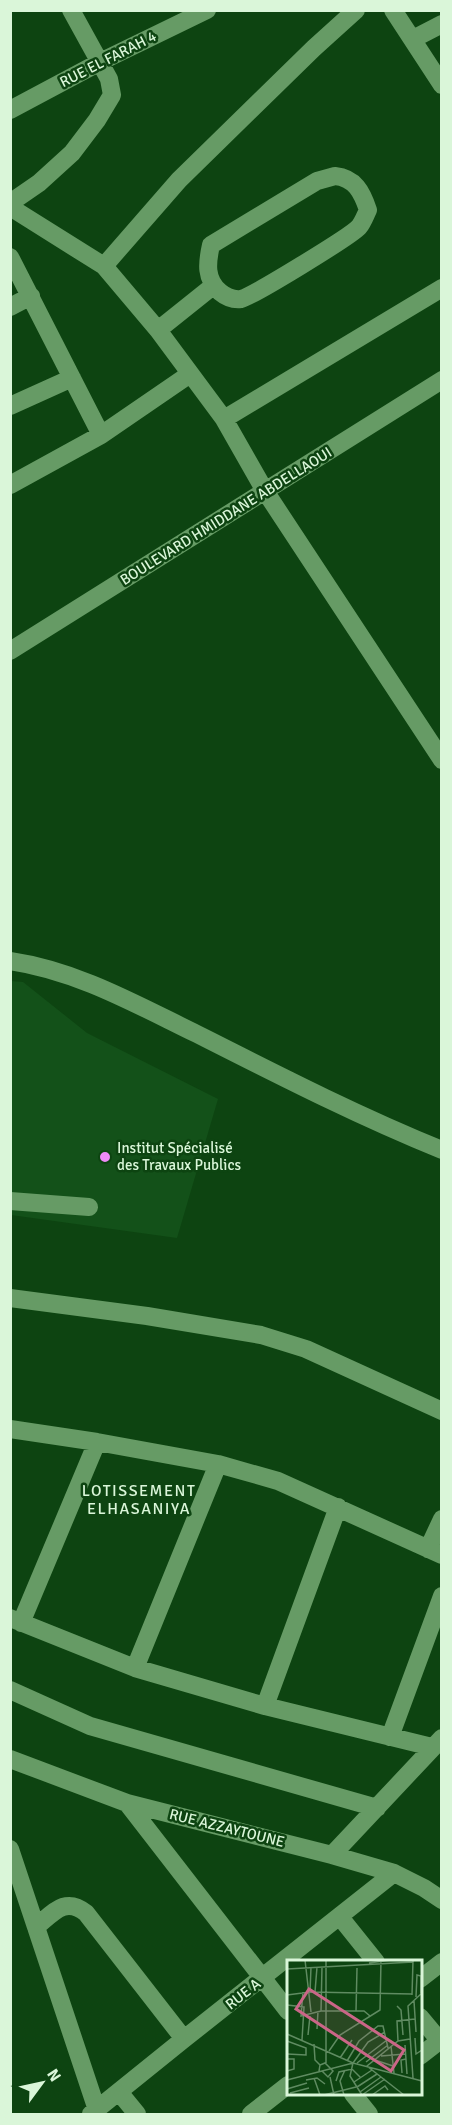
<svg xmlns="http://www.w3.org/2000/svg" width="452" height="2125" font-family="Signika,sans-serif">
<rect width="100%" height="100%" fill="#0d4411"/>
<path fill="#135119" d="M 11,981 L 23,982 L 87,1033 L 218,1099 L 177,1238 L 11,1215 Z"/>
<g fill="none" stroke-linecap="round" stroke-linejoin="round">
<path stroke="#669b65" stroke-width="18" d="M 393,10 L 442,85
M 413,39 L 442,24
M 10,110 L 100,62 L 207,10
M 335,176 C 355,178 362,192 368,210 C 365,216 363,222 359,227 C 351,236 253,296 241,299 C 232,300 226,297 220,292 C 205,279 207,263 211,245 L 317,181 Z
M 10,203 L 39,183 L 72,153 L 97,120 L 112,95 L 109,79 L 71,10
M 10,207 L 104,266 L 158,330 L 224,419 L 265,491 L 442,760
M 10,257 L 101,435
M 104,266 L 179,180 L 314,48 L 356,10
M 10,307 L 31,296
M 158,330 L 213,286
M 10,406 L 72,378
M 224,419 L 442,288
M 10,485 L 101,435 L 190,374
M 10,651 L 442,380
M 10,961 C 78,971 137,1005 197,1034 C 278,1075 358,1116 442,1150
M 10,1201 L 89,1207
M 10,1298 L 147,1316 L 261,1335 L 306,1349 L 442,1411
M 10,1429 L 97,1442 L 218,1464 L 278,1481 L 442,1555
M 428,1549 L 442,1519
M 10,1618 L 135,1668 L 265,1706 L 432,1747
M 21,1623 L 97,1442
M 135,1668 L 218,1464
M 10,1690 L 90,1726 L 377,1808
M 265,1706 L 338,1507
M 390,1737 L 442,1596
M 10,1759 L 127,1803 L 332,1855 L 394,1873 L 424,1888 L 442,1900
M 127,1803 L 288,2011
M 10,1849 L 97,2110
M 332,1855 L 442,1738
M 340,1917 L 376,1962
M 36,1927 C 53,1913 65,1896 86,1913 L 184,2039
M 420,1979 L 442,1962
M 420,2017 L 440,2041
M 420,2056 L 442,2039
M 119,2092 L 137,2114
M 353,2094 L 369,2114
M 91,2114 L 184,2039 L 394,1873
M 251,2114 L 288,2085"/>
</g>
<circle fill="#ee8bf7" stroke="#0d4411" stroke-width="2" cx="105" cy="1157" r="6"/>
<g text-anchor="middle" stroke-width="5" stroke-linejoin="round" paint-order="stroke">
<g font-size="15" fill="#daf6d9" stroke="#0d4411">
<text transform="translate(108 59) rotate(-27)" y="5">RUE EL FARAH 4</text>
<text transform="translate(226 516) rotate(-32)" y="5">BOULEVARD HMIDDANE ABDELLAOUI</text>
<text transform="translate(227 1828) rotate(14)" y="5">RUE AZZAYTOUNE</text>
<text transform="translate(243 1994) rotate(-38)" y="5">RUE A</text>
</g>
<g font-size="15" fill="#daf6d9" stroke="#0d4411" text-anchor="start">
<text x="117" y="1153">Institut Spécialisé<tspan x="117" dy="17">des Travaux Publics</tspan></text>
</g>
<g font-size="16" letter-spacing="1.5" fill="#daf6d9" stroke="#0d4411">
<text x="139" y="1496">LOTISSEMENT<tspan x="139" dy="18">ELHASANIYA</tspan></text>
</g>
</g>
<g transform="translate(287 1960)">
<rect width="135" height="135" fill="#0d4411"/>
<path fill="none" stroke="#5f8b61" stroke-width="1.5" d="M 18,0 L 24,52M 82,3 L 104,0M 0,9 L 126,2M 16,32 L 14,56 L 34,51 L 77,51 L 83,56M 23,32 L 24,7M 28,32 L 30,7M 0,35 L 23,32 L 125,34M 125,35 L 126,1M 129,37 L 130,15 L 134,16 L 134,33M 127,41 L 129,72M 0,45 L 17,47 L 15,80M 110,46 L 114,50 L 116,75M 34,51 L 35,7M 69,51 L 70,8M 30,69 L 31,51M 0,74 L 66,103 L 63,116 L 75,135M 21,75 L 23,56M 128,78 L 129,94 L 135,90M 0,81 L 19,88 L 19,95 L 0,94M 111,81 L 110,61 L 128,59M 27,84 L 28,100 L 33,105M 118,85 L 120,114M 104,86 L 107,113M 42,91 L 53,75 L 93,50 L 94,0M 94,96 L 118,94M 53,98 L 65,80M 0,99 L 7,99 L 7,109 L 0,111M 88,100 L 106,106M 60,101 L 72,81 L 91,66 L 96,66 L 101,88M 79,102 L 101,85M 39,103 L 39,0M 66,103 L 81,82 L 98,72M 70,103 L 100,80M 32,111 L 33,105 L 38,103 L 46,111 L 41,117 L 35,111M 115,113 L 114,100 L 119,99M 43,117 L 47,135M 27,118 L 33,135M 126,118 L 121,46 L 135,33M 0,120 L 66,103 L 135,121M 19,120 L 30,118 L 38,124M 49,121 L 52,112 L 65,109 L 74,118M 67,122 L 85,110M 70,127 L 90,114M 0,129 L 20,123M 73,132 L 94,117M 3,133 L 22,128M 37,135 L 69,127M 57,135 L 53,121 L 58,110M 75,135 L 98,119M 85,135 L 98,126 L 101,130M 117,135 L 80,106 L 111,81 L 123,79"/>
<path fill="#ca6687" fill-opacity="0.15" stroke="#ca6687" stroke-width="3" d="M 22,29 L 117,90 L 104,111 L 9,49 Z"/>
<rect width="135" height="135" fill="none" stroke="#daf6d9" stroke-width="3"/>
</g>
<rect width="452" height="2125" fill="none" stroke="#daf6d9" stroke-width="24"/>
<g transform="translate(42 2083) rotate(57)" stroke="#0d4411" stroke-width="4.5" paint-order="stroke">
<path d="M0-4.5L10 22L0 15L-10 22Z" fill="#daf6d9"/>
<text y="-9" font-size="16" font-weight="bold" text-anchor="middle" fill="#daf6d9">N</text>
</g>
</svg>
